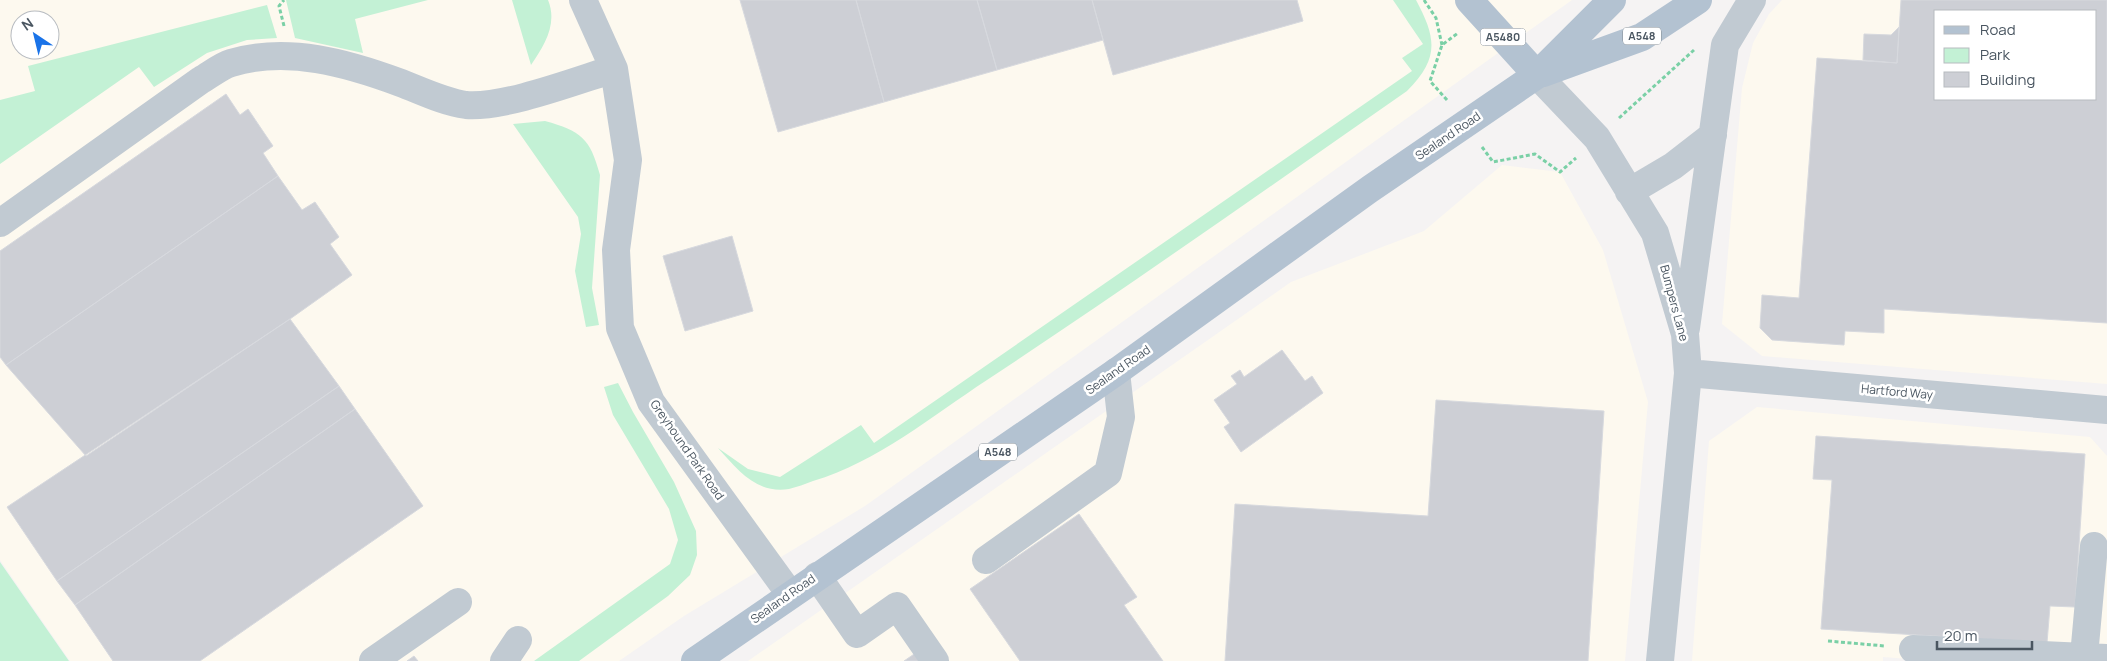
<svg xmlns="http://www.w3.org/2000/svg" width="2107" height="661" font-family="Manrope,sans-serif">
<rect width="100%" height="100%" fill="#f5f3f3"/>
<path fill="#fdf9ef" fill-rule="evenodd" d="M 0,0 L 1572,0 L 865,506 L 684,616 L 619,661 L 70,661 L 0,560 ZM 20,20 L 50,20 L 50,50 L 20,50 Z
M 1782,0 L 2107,0 L 2107,384 L 1762,356 L 1722,324 L 1742,88 L 1753,43 L 1769,14 ZM 1936,11 L 2096,11 L 2096,99 L 1936,99 Z
M 1502,165 L 1560,172 L 1603,250 L 1648,402 L 1625,661 L 748,661 L 1291,282 L 1424,231 Z
M 1757,407 L 2090,437 L 2107,456 L 2107,661 L 1934,661 L 1883,657 L 1883,661 L 1692,661 L 1709,441 Z"/>
<path fill="#c3f1d5" d="M 286,0 L 428,0 L 355,19 L 363,53 L 295,38 Z
M 512,0 L 548,0 C 558,24 544,46 531,65 Z
M 1393,0 L 1416,0 C 1437,39 1439,59 1407,91 C 1268,188 1129,286 987,380 C 932,416 877,462 813,481 C 805,484 797,487 789,489 C 756,494 738,470 718,448 L 748,469 L 780,477 L 861,425 L 874,443 L 1412,71 L 1402,58 L 1423,44 Z
M 267,5 L 277,38 L 247,40 L 207,53 L 154,87 L 139,67 L 0,164 L 0,100 L 35,91 L 28,66 Z
M 545,121 C 581,131 590,138 600,175 L 592,288 L 599,325 L 586,327 L 575,271 L 581,234 L 578,217 L 513,124 Z
M 618,383 L 633,412 L 674,482 L 696,531 L 697,555 L 690,575 L 668,596 L 579,661 L 534,661 L 670,564 L 678,540 L 669,509 L 613,415 L 604,387 Z
M 0,562 L 69,661 L 0,661 Z"/>
<path fill="#cdcfd5" stroke="#d7d9de" fill-rule="evenodd" d="M 740,0 L 856,0 L 884,102 L 778,132 Z
M 856,0 L 977,0 L 997,70 L 884,102 Z
M 977,0 L 1092,0 L 1103,40 L 997,70 Z
M 1092,0 L 1297,0 L 1303,21 L 1113,75 Z
M 1901,0 L 2107,0 L 2107,323 L 1884,309 L 1884,333 L 1845,331 L 1844,345 L 1772,340 L 1760,328 L 1762,295 L 1799,298 L 1817,58 L 1897,63 ZM 1936,11 L 2096,11 L 2096,99 L 1936,99 Z
M 1899,27 L 1897,63 L 1863,60 L 1864,34 L 1891,35 Z
M 226,94 L 240,115 L 248,109 L 273,146 L 263,153 L 278,176 L 6,365 L 0,357 L 0,251 Z
M 278,176 L 302,210 L 315,202 L 339,237 L 330,244 L 352,275 L 290,319 L 86,456 L 6,365 Z
M 732,236 L 753,311 L 685,331 L 663,256 Z
M 290,319 L 339,386 L 57,581 L 7,507 Z
M 1282,350 L 1305,381 L 1312,376 L 1323,393 L 1241,452 L 1224,427 L 1230,423 L 1214,400 L 1237,384 L 1231,376 L 1240,370 L 1244,377 Z
M 339,386 L 355,409 L 75,605 L 57,581 Z
M 1436,400 L 1604,411 L 1588,661 L 1225,661 L 1235,504 L 1428,516 Z
M 355,409 L 423,506 L 200,661 L 113,661 L 75,605 Z
M 1816,436 L 2085,454 L 2075,607 L 2050,606 L 2047,643 L 1821,629 L 1832,480 L 1813,479 Z
M 1079,514 L 1137,597 L 1124,605 L 1163,661 L 1020,661 L 970,589 Z
M 920,650 L 928,661 L 904,661 Z
M 414,656 L 418,661 L 407,661 Z"/>
<g fill="none" stroke-linecap="round" stroke-linejoin="round">
<path stroke="#7ad0a6" stroke-width="3" stroke-dasharray="4 2.5" stroke-linecap="butt" d="M 1424,0 L 1436,18 L 1442,45
M 284,26 L 279,6 L 284,0
M 1447,100 L 1430,81 L 1442,45 L 1458,33
M 1619,118 L 1694,50
M 1482,147 L 1493,162 L 1535,154 L 1560,172 L 1576,158
M 1828,641 L 1885,646"/>
<path stroke="#c1cad2" stroke-width="28" d="M 583,0 L 614,69 L 628,160 L 616,250 L 620,328 L 651,402 L 790,594
M 1537,75 L 1597,138 L 1655,233 L 1685,334 L 1688,373 L 1660,661
M 1629,192 L 1673,166 L 1713,135
M 0,223 L 201,80 C 210,75 221,66 231,63 C 288,46 347,63 401,83 C 422,91 444,102 466,105 C 505,108 575,81 614,69
M 1686,328 L 1725,45 L 1752,0
M 1688,373 L 2107,410
M 986,560 L 1108,473 L 1121,417 L 1116,372
M 817,576 L 857,634 L 897,606 L 935,661
M 1913,649 L 2107,658
M 2084,656 L 2094,546
M 373,661 L 458,602
M 504,661 L 518,640"/>
<path stroke="#b3c2d1" stroke-width="28" d="M 1469,0 L 1537,75
M 1543,73 L 1642,37 L 1698,0
M 695,661 L 1116,372 L 1370,189 L 1537,75 L 1612,0"/>
</g>
<g text-anchor="middle" stroke-width="5" stroke-linejoin="round" paint-order="stroke">
<g fill="#fff" stroke="#808990" stroke-width="1">
<rect x="1623" y="27.5" width="38" height="17" rx="4"/>
<rect x="1480.5" y="28.5" width="45" height="17" rx="4"/>
<rect x="979" y="443.5" width="38" height="17" rx="4"/>
</g>
<g font-size="11" font-weight="bold" fill="#4a5661">
<text x="1642" y="40">A548</text>
<text x="1503" y="41">A5480</text>
<text x="998" y="456">A548</text>
</g>
<g font-size="12" fill="#4a5661" stroke="#fff">
<text transform="translate(1448 136) rotate(-34)" y="4">Sealand Road</text>
<text transform="translate(1674 303) rotate(75)" y="4">Bumpers Lane</text>
<text transform="translate(1118 370) rotate(-35)" y="4">Sealand Road</text>
<text transform="translate(1897 392) rotate(5)" y="4">Hartford Way</text>
<text transform="translate(687 450) rotate(55)" y="4">Greyhound Park Road</text>
<text transform="translate(783 599) rotate(-35)" y="4">Sealand Road</text>
</g>
</g>
<rect x="1934" y="10" width="162" height="90" fill="#ffffff" stroke="#b7bbc0"/>
<rect x="1944" y="26" width="25" height="8" fill="#b3c2d1" stroke="#b7bbc0"/>
<text x="1980" y="35" font-size="15" fill="#4a5661">Road</text>
<rect x="1944" y="48" width="25" height="15" fill="#c3f1d5" stroke="#b7bbc0"/>
<text x="1980" y="60" font-size="15" fill="#4a5661">Park</text>
<rect x="1944" y="72" width="25" height="15" fill="#cdcfd5" stroke="#b7bbc0"/>
<text x="1980" y="85" font-size="15" fill="#4a5661">Building</text>
<g transform="translate(35 35) rotate(325)"><circle r="24" fill="#ffffff" stroke="#b7bbc0"/>
<path d="M0-4L9 19L0 12L-9 19Z" fill="#1a73e8"/>
<text y="-8" font-size="14" font-weight="bold" text-anchor="middle" fill="#4a5661">N</text>
</g>
<path d="M1937 641v8h95v-8" fill="none" stroke="#4a5661" stroke-width="2.5"/>
<text x="1944" y="641" font-size="15" fill="#4a5661" stroke="#ffffff" stroke-width="4" paint-order="stroke">20 m</text>
</svg>
